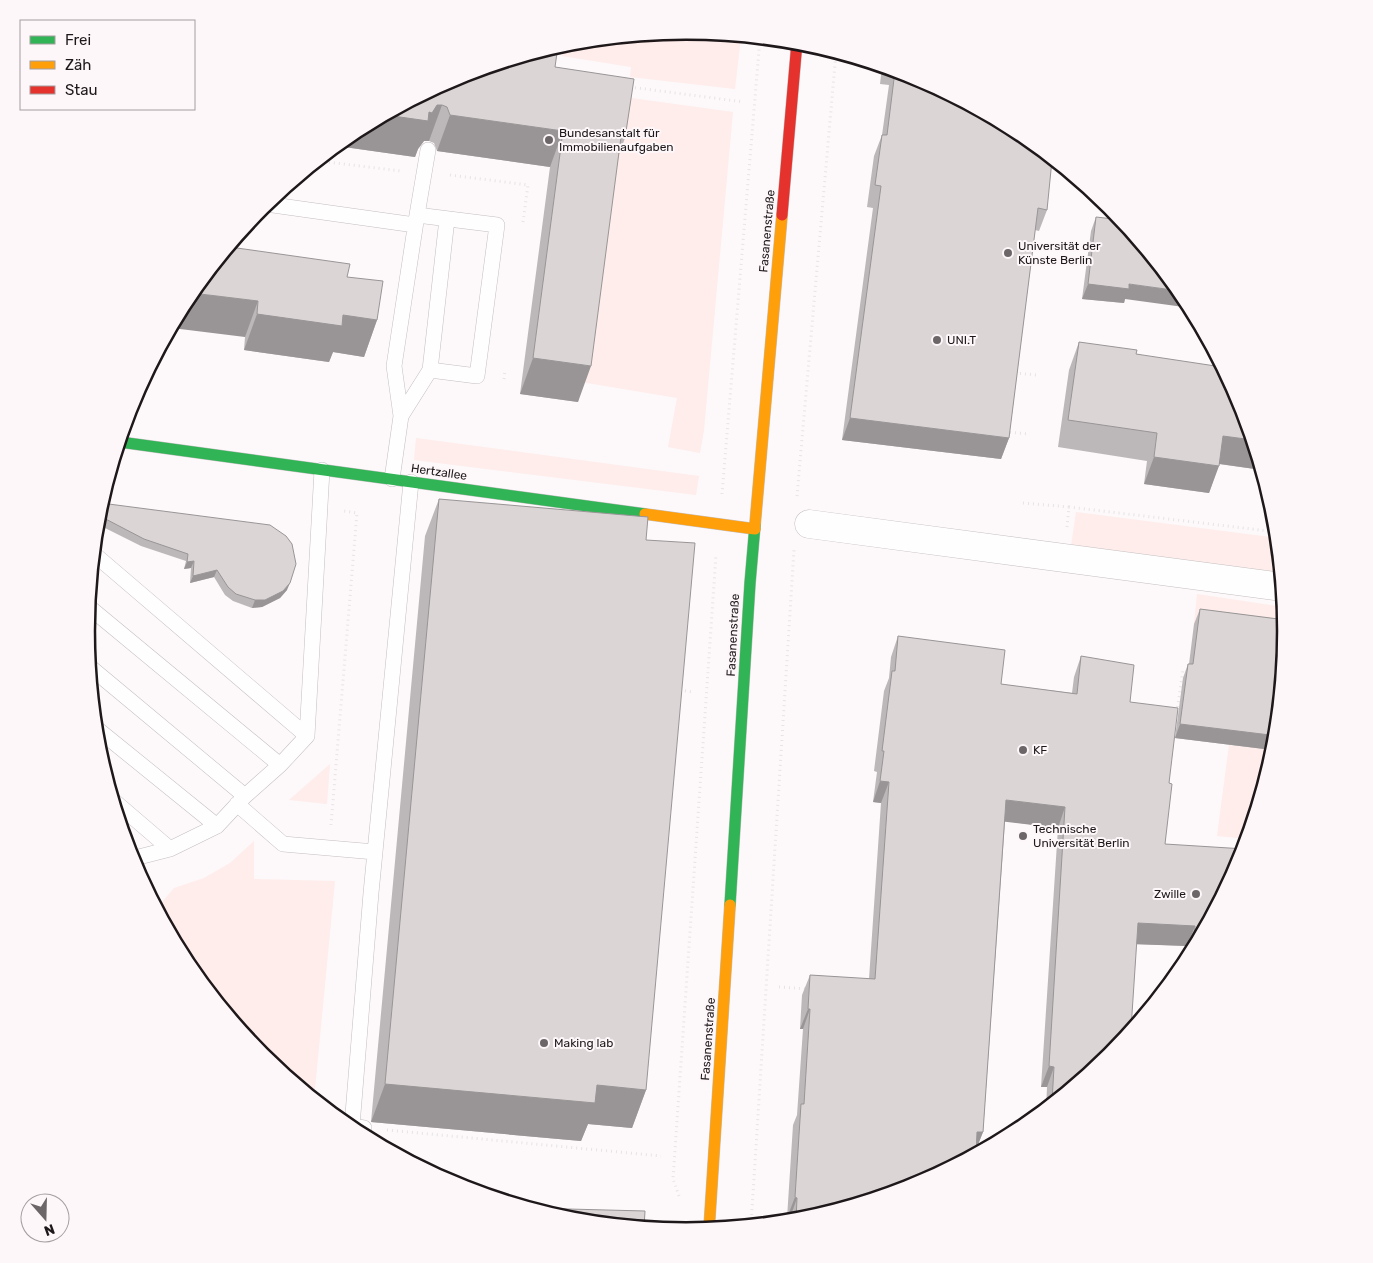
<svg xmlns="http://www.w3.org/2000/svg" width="1373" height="1263" font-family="Rubik,sans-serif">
<rect width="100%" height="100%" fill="#fdf8fa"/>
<path fill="#feedea" d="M 687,31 L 741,37 L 735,89 L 630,77 L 631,67 L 562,56 L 564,44 L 570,43 Z
M 624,97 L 733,112 L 704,430 L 700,453 L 668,447 L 677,398 L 581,382 L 607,174 Z
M 416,438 L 699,476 L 696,495 L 414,460 Z
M 1076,512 L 1278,538 L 1281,574 L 1071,546 Z
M 1197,594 L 1284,607 L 1286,635 L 1194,624 Z
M 1229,745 L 1264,749 L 1259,791 L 1262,792 L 1248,839 L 1217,836 Z
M 330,764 L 327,804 L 289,800 Z
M 254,841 L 254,879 L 335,881 L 314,1099 L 262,1056 L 187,965 L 157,908 L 174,888 L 204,878 L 230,863 Z"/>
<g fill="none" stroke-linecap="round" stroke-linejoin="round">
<defs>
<path id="lane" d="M 266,204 L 415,225
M 430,370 L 447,219
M 401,416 L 430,370 L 477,376 L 497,225 L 417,215
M 392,479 L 401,416 L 394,366 L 417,215 L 428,150
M 94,554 L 307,736
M 89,607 L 280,765
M 90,667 L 245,796
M 96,728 L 217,826
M 114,801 L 170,849
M 237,804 L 283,844 L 375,852
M 131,859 L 170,849 L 217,826 L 245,796 L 280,765 L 307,736 L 322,470
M 364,1128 L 352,1126 L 371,893 L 411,482"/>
<path id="street" d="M 809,524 L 1282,587"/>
<path id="fast" d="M 120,442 L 645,514
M 730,905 L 750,583 L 755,525"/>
<path id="slow" d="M 645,514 L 755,529
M 755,525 L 782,215
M 709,1230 L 730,905"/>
<path id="jam" d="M 782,215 L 797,42"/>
</defs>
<use href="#lane" stroke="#c4bfc1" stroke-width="16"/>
<use href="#street" stroke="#c4bfc1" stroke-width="29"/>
<use href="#fast" stroke="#c4bfc1" stroke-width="12"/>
<use href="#slow" stroke="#c4bfc1" stroke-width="12"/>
<use href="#jam" stroke="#c4bfc1" stroke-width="12"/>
<path stroke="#e6e4e5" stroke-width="3" stroke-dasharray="1 4" stroke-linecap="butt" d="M 630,87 L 744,102
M 319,161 L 401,171
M 450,175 L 528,185 L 523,222
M 1015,373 L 1037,375
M 504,379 L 505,370
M 1005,432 L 1030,434
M 722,494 L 760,38
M 797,496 L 836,53
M 1023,503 L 1069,507
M 1067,527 L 1069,507 L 1277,532
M 680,690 L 692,692
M 1177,712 L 1183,669
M 331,825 L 357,513 L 344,511
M 779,987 L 808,989
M 387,1130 L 661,1156
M 1005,1131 L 1019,1131
M 679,1196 L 673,1179 L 716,555
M 751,1225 L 794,550"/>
<use href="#lane" stroke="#fffefe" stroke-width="15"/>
<use href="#street" stroke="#fffefe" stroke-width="28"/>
<use href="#fast" stroke="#30b455" stroke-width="11"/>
<use href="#slow" stroke="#ff9f0a" stroke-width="11"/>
<use href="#jam" stroke="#e5322d" stroke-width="11"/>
</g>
<path fill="#bcb7b8" d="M 555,67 L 625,138 L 618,157 L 578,402 L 520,394 L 550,167 L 437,151 L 434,143 L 429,141 L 424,141 L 418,149 L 415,157 L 337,146 L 353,132 Z
M 882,67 L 916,77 L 1047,159 L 1047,210 L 1039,231 L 1035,230 L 1009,438 L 1001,459 L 842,440 L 873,208 L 867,207 L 874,156 L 882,135 L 889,85 L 880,84 Z
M 1096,217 L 1125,299 L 1124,303 L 1082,299 L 1091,231 Z
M 347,277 L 377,320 L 364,357 L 333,352 L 329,362 L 244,350 L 245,337 L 188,298 Z
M 1079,342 L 1136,354 L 1241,402 L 1262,470 L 1219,464 L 1209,493 L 1144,484 L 1147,461 L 1058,447 L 1069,370 Z
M 439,499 L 646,540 L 646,1090 L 632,1128 L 588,1124 L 581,1141 L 371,1122 L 425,536 Z
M 98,514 L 287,590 L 280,598 L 262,607 L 252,608 L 233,601 L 225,595 L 214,577 L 190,583 L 191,568 L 184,569 L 186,561 L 141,546 L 97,524 Z
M 1200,609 L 1286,620 L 1275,749 L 1259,791 L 1264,749 L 1175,738 L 1183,678 L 1188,664 L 1189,664 L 1194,624 Z
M 898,636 L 1001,684 L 1072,693 L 1074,677 L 1081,656 L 1130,702 L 1169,783 L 1165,844 L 1241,861 L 1186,964 L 1187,946 L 1136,944 L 1111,1056 L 1046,1110 L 1047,1087 L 1041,1087 L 1058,828 L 1005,821 L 983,1132 L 976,1150 L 803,1220 L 790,1222 L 790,1218 L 787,1218 L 793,1125 L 797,1115 L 803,1029 L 800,1029 L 802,995 L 810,975 L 869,979 L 881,803 L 873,802 L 877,772 L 874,771 L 884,691 L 889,678 L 891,657 Z"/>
<path fill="#999596" d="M 437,105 L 442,105 L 429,141 L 424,141 L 418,149 L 415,157 L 337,146 L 353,132 L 386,115 L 429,112 Z
M 450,115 L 563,131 L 550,167 L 437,151 Z
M 1088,284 L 1129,284 L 1180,291 L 1186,298 L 1191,308 L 1125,299 L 1124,303 L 1082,299 Z
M 192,293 L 258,301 L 245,337 L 172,328 L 188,298 Z
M 257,314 L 343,315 L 377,320 L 364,357 L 333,352 L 329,362 L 244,350 Z
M 533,358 L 591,366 L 578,402 L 520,394 Z
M 850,418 L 1009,438 L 1001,459 L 842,440 Z
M 1223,436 L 1253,440 L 1262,470 L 1213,463 Z
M 1154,457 L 1219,466 L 1209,493 L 1144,484 Z
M 194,561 L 191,568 L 184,569 L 187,562 Z
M 217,570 L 214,577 L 190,583 L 193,576 Z
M 290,583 L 287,590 L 280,598 L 262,607 L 252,608 L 255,600 Z
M 1180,724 L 1270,735 L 1264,749 L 1175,738 Z
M 1264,777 L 1267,777 L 1262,792 L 1259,791 Z
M 880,781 L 889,782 L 881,803 L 873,802 Z
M 1006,800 L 1065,807 L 1058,828 L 999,821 Z
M 1138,923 L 1195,926 L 1187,946 L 1130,944 Z
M 808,1009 L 810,1009 L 803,1029 L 800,1029 Z
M 1049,1066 L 1054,1067 L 1047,1087 L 1041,1087 Z
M 385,1084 L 597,1085 L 646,1090 L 632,1128 L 588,1124 L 581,1141 L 371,1122 Z
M 977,1132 L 983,1132 L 975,1152 Z
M 795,1197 L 797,1198 L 790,1218 L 787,1218 Z"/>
<path fill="#dbd5d6" stroke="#999596" d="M 558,46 L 555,67 L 634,79 L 625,138 L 621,137 L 591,366 L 533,358 L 563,131 L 450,115 L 447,107 L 442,105 L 437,105 L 432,113 L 429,112 L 428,121 L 386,115 L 457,77 Z
M 895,71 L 916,77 L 1020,133 L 1048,155 L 1047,159 L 1052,160 L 1047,210 L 1038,208 L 1009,438 L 850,418 L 881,186 L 875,185 L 882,135 L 887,135 Z
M 1096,217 L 1122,220 L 1180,291 L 1129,284 L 1129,289 L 1088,284 Z
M 230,247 L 350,264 L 347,277 L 383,281 L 377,320 L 343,315 L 342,326 L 257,314 L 258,301 L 192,293 Z
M 1079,342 L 1137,350 L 1136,354 L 1222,367 L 1241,402 L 1253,440 L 1223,436 L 1219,466 L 1154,457 L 1157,433 L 1068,420 Z
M 439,499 L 648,517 L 646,540 L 695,543 L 646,1090 L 597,1085 L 595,1103 L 385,1084 Z
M 101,503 L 270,525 L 286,536 L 292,544 L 296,564 L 290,583 L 283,591 L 265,600 L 255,600 L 236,594 L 228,587 L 217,570 L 193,576 L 194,561 L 187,562 L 188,554 L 144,539 L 98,515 Z
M 1200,609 L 1286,620 L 1287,632 L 1275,749 L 1267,777 L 1264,777 L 1270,735 L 1180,724 L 1188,664 L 1193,664 Z
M 898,636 L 1005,650 L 1001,684 L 1077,694 L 1081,656 L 1134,665 L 1130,702 L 1178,708 L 1169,783 L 1172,784 L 1165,844 L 1245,849 L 1241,861 L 1193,951 L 1195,926 L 1138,923 L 1131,1029 L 1133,1029 L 1111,1056 L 1055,1102 L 1052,1102 L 1054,1067 L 1049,1066 L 1065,807 L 1006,800 L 983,1132 L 977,1132 L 976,1154 L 916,1186 L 803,1220 L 796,1221 L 797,1198 L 795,1197 L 801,1104 L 804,1104 L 810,1009 L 808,1009 L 810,975 L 875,979 L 889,782 L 880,781 L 884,751 L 882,751 L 892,671 L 895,671 Z
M 530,1208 L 645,1211 L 644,1228 L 569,1220 Z"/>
<g fill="#6c6668" stroke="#fef7fa" stroke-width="2">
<circle cx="549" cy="140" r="5"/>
<circle cx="1008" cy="253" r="5"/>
<circle cx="937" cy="340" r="5"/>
<circle cx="1023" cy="750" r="5"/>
<circle cx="1023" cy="836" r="5"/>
<circle cx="1196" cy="894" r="5"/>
<circle cx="544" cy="1043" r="5"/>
</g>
<g text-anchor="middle" stroke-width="4" stroke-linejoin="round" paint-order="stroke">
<g font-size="12" fill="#1e181a" stroke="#fef7fa" text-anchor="start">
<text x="559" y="137">Bundesanstalt für<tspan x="559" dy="14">Immobilienaufgaben</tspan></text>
<text x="1018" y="250">Universität der<tspan x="1018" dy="14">Künste Berlin</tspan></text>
<text x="947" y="344">UNI.T</text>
<text x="1033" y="754">KF</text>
<text x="1033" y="833">Technische<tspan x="1033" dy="14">Universität Berlin</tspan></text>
<text x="1186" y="898" text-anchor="end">Zwille</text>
<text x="554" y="1047">Making lab</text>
</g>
<g font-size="12" fill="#1e181a" stroke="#fef7fa">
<text transform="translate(767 231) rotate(-85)" y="4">Fasanenstraße</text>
<text transform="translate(439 472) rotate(8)" y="4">Hertzallee</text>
<text transform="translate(733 635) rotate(-87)" y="4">Fasanenstraße</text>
<text transform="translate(708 1039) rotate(-86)" y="4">Fasanenstraße</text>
</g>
</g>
<path d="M0 0H1373V1263H0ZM95 631a591 591 0 1 1 1182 0a591 591 0 1 1-1182 0Z" fill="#fef7fa" fill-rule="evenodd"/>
<path fill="none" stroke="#1e181a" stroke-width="2.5" d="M95 631a591 591 0 1 1 1182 0a591 591 0 1 1-1182 0Z"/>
<rect x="20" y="20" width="175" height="90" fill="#fef7fa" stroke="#a49ea0"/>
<rect x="30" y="36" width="25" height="8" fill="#30b455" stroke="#a49ea0"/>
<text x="65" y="45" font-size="15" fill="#1e181a">Frei</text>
<rect x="30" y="61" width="25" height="8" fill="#ff9f0a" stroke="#a49ea0"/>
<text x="65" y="70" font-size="15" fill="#1e181a">Zäh</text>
<rect x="30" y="86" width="25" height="8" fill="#e5322d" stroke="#a49ea0"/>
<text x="65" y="95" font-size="15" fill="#1e181a">Stau</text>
<g transform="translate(45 1218) rotate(160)"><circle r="24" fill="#fef7fa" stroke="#a49ea0"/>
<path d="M0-4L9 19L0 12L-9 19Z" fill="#6c6668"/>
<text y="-8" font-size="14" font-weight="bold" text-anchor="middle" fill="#1e181a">N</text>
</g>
</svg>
